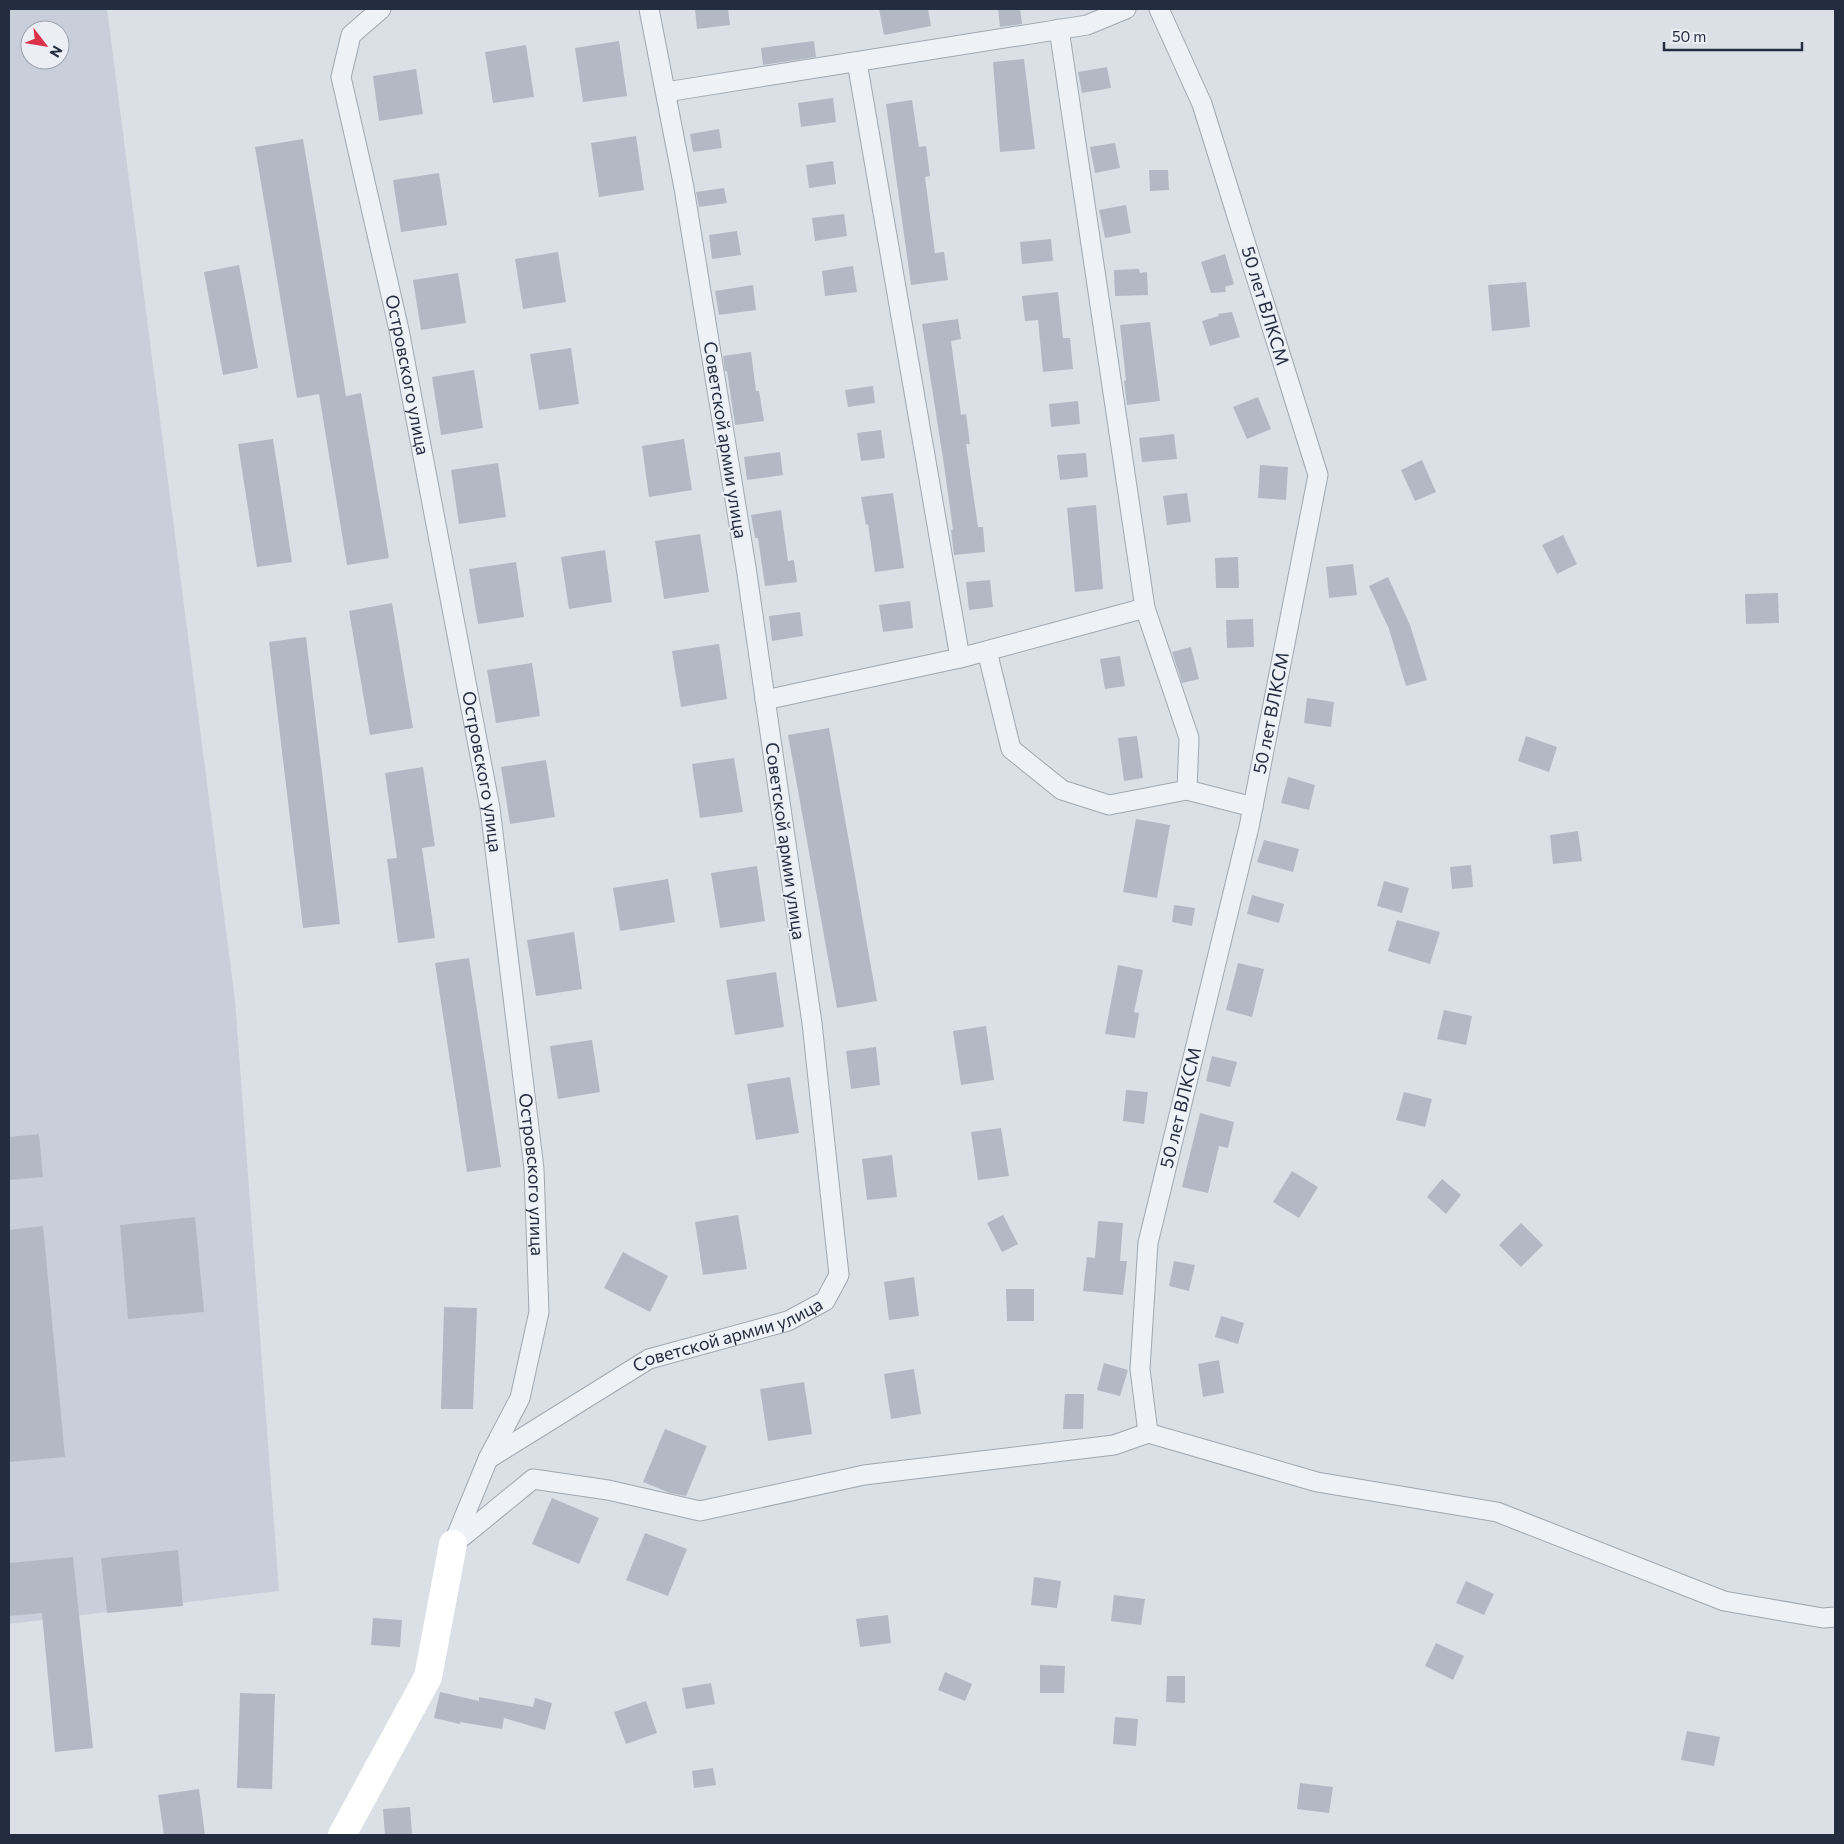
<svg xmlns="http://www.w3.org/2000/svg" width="1844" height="1844" font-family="Commissioner,sans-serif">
<rect width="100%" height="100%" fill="#dbe0e7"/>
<path fill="#c9cfda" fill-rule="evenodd" d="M 9,9 L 107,9 L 235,1000 L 279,1591 L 9,1624 ZM 30,30 L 60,30 L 60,60 L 30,60 Z"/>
<path fill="#b2b9c5" d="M 695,9 L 728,9 L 730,25 L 697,29 Z
M 879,9 L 928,9 L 931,26 L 884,35 Z
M 998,9 L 1020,9 L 1022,24 L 1000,27 Z
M 619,41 L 627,96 L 583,102 L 575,48 Z
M 814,41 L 816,57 L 763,65 L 761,48 Z
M 526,45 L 534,97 L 493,103 L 485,52 Z
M 1024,59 L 1035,149 L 1000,152 L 993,62 Z
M 1107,67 L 1111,88 L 1082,93 L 1078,72 Z
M 416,69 L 423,114 L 379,121 L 373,76 Z
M 833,98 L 836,122 L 801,127 L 798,103 Z
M 912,100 L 919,147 L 926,146 L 930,176 L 925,177 L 935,253 L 944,252 L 948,280 L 911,285 L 886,104 Z
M 719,129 L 722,148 L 693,152 L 690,134 Z
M 636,136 L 644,190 L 599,197 L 591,143 Z
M 303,139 L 346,396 L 361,393 L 389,558 L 347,565 L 319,394 L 297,398 L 255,147 Z
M 1115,143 L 1120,168 L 1095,173 L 1090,147 Z
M 833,161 L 836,184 L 809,188 L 806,165 Z
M 1149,170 L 1168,170 L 1169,190 L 1150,191 Z
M 439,173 L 447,225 L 401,232 L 393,180 Z
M 724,188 L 727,203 L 699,207 L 696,192 Z
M 1126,205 L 1131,233 L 1105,238 L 1099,210 Z
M 844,214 L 847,236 L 815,241 L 812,218 Z
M 737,231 L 741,255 L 712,259 L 709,235 Z
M 1051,239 L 1053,261 L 1022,264 L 1020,242 Z
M 558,252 L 566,302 L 523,309 L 515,259 Z
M 1225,254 L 1234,284 L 1225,287 L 1226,292 L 1211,293 L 1201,262 Z
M 239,265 L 258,368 L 223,375 L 204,272 Z
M 853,266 L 857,292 L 825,296 L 822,271 Z
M 1139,269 L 1140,273 L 1147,272 L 1148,295 L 1115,296 L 1114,270 Z
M 458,273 L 466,323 L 421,330 L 413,280 Z
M 1526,282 L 1530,327 L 1492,331 L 1488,285 Z
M 753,285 L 756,310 L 719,315 L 715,291 Z
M 1058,292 L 1063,338 L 1070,338 L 1073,369 L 1043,372 L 1038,320 L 1025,321 L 1022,296 Z
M 1232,312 L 1240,337 L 1210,346 L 1202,321 L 1219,316 L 1218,314 Z
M 958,319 L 961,339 L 951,341 L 961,415 L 966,414 L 970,444 L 966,444 L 978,527 L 983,527 L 985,552 L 954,555 L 951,530 L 953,530 L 944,465 L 922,324 Z
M 1150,322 L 1160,401 L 1127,405 L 1124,381 L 1126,380 L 1120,325 Z
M 571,348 L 579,404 L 539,410 L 530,354 Z
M 751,352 L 756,391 L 759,391 L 764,421 L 735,425 L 727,371 L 725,371 L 723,356 Z
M 474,370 L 483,428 L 441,435 L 432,377 Z
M 873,386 L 875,403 L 848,407 L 845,390 Z
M 1258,397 L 1271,429 L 1247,439 L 1233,407 Z
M 1078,401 L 1080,424 L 1051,427 L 1049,404 Z
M 881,430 L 885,458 L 861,461 L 857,433 Z
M 1174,434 L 1177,459 L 1142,462 L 1139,438 Z
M 273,439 L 292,562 L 257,567 L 238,444 Z
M 684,439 L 692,490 L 649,497 L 642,446 Z
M 780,452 L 783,475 L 747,480 L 744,457 Z
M 1086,453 L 1088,477 L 1060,480 L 1057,455 Z
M 1422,460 L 1436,492 L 1415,501 L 1401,470 Z
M 498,463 L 506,517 L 459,524 L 451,470 Z
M 1260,465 L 1288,467 L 1286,500 L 1258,498 Z
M 893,493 L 904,568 L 875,572 L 868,524 L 866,525 L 861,497 Z
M 1187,493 L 1191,522 L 1167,525 L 1163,496 Z
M 1096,505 L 1103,589 L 1075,592 L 1067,508 Z
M 781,510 L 788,561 L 794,560 L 797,582 L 765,586 L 758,538 L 755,538 L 751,515 Z
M 700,534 L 709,592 L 664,599 L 655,541 Z
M 1563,535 L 1577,564 L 1557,574 L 1542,545 Z
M 605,550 L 612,602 L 569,609 L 561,557 Z
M 1238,557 L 1239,588 L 1216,588 L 1215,558 Z
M 516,562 L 524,617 L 478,624 L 469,569 Z
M 1353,564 L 1357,595 L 1329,598 L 1326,567 Z
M 1388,577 L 1410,625 L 1427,680 L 1406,686 L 1389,629 L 1369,586 Z
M 990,580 L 993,607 L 969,610 L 966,582 Z
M 1778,593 L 1779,623 L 1746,624 L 1745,594 Z
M 910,601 L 913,628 L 883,632 L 879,605 Z
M 392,603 L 413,728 L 370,735 L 349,611 Z
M 800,612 L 803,636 L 772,641 L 769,616 Z
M 1253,619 L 1254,647 L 1227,648 L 1226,620 Z
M 306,637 L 340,924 L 303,928 L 269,642 Z
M 719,644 L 727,699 L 681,707 L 672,651 Z
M 1191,647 L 1199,679 L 1182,683 L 1172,652 Z
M 1120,656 L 1125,686 L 1105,689 L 1100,659 Z
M 532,663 L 540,716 L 496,723 L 487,670 Z
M 1307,698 L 1334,702 L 1331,727 L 1304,723 Z
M 829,728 L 877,1001 L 837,1008 L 788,735 Z
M 1137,736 L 1143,778 L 1124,781 L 1118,738 Z
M 1526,736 L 1557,747 L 1549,772 L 1518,761 Z
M 734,758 L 743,812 L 700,818 L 692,764 Z
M 546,760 L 555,817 L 510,824 L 501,767 Z
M 423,767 L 435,846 L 422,848 L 435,938 L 398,943 L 387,859 L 397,858 L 385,773 Z
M 1288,777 L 1315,785 L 1309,810 L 1281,803 Z
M 1136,819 L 1170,825 L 1157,898 L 1123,892 Z
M 1578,831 L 1582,861 L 1553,864 L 1550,835 Z
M 1264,840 L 1299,849 L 1293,872 L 1257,862 Z
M 1471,865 L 1473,887 L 1452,889 L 1450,867 Z
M 757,866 L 765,921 L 720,928 L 711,873 Z
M 668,879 L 675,922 L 620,931 L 613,888 Z
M 1384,881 L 1409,888 L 1402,913 L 1377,906 Z
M 1252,895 L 1284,904 L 1279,923 L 1247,914 Z
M 1174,905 L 1195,908 L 1192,926 L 1172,922 Z
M 1397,920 L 1440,932 L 1430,964 L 1388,951 Z
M 574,932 L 582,989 L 536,996 L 527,940 Z
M 469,958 L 501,1167 L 467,1172 L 435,963 Z
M 1238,963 L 1264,969 L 1252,1017 L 1226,1010 Z
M 1118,965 L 1143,970 L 1134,1012 L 1139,1013 L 1135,1038 L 1105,1034 Z
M 776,972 L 784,1027 L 735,1035 L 726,980 Z
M 1444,1010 L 1472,1016 L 1466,1045 L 1437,1039 Z
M 986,1026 L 994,1080 L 961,1085 L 953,1031 Z
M 592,1040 L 600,1092 L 558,1099 L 550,1046 Z
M 876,1047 L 880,1085 L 851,1089 L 846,1051 Z
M 1212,1056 L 1237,1062 L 1230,1087 L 1206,1081 Z
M 790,1077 L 799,1133 L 756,1140 L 747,1084 Z
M 1126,1090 L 1148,1092 L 1144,1124 L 1123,1121 Z
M 1404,1092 L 1432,1099 L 1425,1127 L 1396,1120 Z
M 1200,1113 L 1234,1122 L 1228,1148 L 1219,1146 L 1208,1193 L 1182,1187 Z
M 1001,1128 L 1009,1176 L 978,1180 L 971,1132 Z
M 39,1134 L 43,1177 L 9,1180 L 9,1137 Z
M 892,1155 L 897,1197 L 867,1200 L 862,1159 Z
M 1292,1171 L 1318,1187 L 1299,1218 L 1273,1202 Z
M 1442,1179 L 1461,1195 L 1446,1214 L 1427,1197 Z
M 738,1215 L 747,1269 L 703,1275 L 695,1222 Z
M 1003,1215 L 1018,1244 L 1002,1252 L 987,1223 Z
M 195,1217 L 204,1312 L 128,1319 L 120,1225 Z
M 1098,1221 L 1123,1223 L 1120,1261 L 1127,1261 L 1123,1295 L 1083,1291 L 1087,1257 L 1095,1258 Z
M 1521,1223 L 1543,1245 L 1521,1267 L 1499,1245 Z
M 43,1226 L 65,1457 L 9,1462 L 9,1230 Z
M 623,1252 L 668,1276 L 650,1312 L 604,1288 Z
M 1174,1261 L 1195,1265 L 1189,1291 L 1169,1286 Z
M 914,1277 L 919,1316 L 889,1320 L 884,1282 Z
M 1006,1289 L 1034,1289 L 1034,1321 L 1007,1321 Z
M 444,1307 L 477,1308 L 473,1409 L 441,1409 Z
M 1221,1316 L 1244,1323 L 1238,1344 L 1215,1337 Z
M 1219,1360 L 1224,1393 L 1203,1397 L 1198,1364 Z
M 1104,1363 L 1128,1370 L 1120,1396 L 1097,1390 Z
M 914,1369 L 921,1414 L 891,1419 L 884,1374 Z
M 804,1382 L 812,1434 L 768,1441 L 760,1389 Z
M 1065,1394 L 1084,1394 L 1083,1429 L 1063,1429 Z
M 665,1429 L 707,1446 L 686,1496 L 670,1493 L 643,1482 Z
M 552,1498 L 599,1518 L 579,1564 L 532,1544 Z
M 645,1533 L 687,1549 L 668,1596 L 626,1580 Z
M 178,1550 L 183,1606 L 107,1613 L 101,1558 Z
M 73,1557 L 93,1748 L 55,1752 L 42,1613 L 9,1616 L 9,1563 Z
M 1034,1577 L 1061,1581 L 1057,1608 L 1031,1605 Z
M 1466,1581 L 1494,1594 L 1484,1615 L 1456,1603 Z
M 1114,1595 L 1145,1599 L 1141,1625 L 1111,1621 Z
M 888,1615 L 891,1643 L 860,1647 L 856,1619 Z
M 373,1618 L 402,1620 L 400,1647 L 371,1645 Z
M 1436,1643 L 1464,1656 L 1453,1680 L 1425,1666 Z
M 1040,1665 L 1065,1666 L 1064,1693 L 1040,1693 Z
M 945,1672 L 972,1684 L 965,1701 L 938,1690 Z
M 1167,1676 L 1185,1676 L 1185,1703 L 1166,1702 Z
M 711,1683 L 715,1704 L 686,1709 L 682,1688 Z
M 440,1692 L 479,1701 L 479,1697 L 533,1707 L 535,1698 L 552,1703 L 545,1730 L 504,1718 L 502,1729 L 460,1722 L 460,1724 L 434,1718 Z
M 240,1693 L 275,1694 L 272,1789 L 237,1788 Z
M 646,1701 L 657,1733 L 626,1744 L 614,1712 Z
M 1115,1717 L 1138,1719 L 1136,1746 L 1113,1744 Z
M 1687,1731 L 1720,1737 L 1714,1766 L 1681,1760 Z
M 713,1768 L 716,1785 L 694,1788 L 692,1771 Z
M 1300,1783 L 1333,1787 L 1329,1813 L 1297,1809 Z
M 199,1789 L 205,1835 L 164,1835 L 158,1795 Z
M 410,1807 L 412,1835 L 385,1835 L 383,1809 Z"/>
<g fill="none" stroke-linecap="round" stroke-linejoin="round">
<defs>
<g id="street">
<path id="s1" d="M 381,9 L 351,35 L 341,77 L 399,330 L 490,808 L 534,1169 L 539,1312 L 520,1398 L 488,1459 L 453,1544"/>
<path d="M 1059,29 L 1145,608 L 1189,738 L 1187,790"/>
<path d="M 857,62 L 960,658"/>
<path d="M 666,92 L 1087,25 L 1126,9"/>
<path d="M 987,651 L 1011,749 L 1062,790 L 1109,805 L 1187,790 L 1253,807"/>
<path d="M 765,700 L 960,658 L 1145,608"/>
<path id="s2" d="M 1148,1433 L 1140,1369 L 1148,1243 L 1249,827 L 1318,475 L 1202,104 L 1159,9"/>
<path id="s3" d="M 488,1459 L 649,1359 L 788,1321 L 825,1301 L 839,1275 L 812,1023 L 746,567 L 684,188 L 649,9"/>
<path d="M 456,1542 L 533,1479 L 608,1490 L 700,1511 L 864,1475 L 1114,1445 L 1148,1433 L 1317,1482 L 1497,1512 L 1724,1601 L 1823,1618 L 1835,1617"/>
</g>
</defs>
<use href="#street" stroke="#a0a7b1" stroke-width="21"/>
<use href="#street" stroke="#eef1f5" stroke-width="19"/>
<path stroke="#fff" stroke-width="28" d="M 342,1835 L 428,1677 L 453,1544"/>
</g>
<g text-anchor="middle" stroke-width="4" stroke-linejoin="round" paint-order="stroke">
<g font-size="18" fill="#242d3f" stroke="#ebeff5">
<text transform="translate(1265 306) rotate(73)" y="6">50 лет ВЛКСМ</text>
<text dy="6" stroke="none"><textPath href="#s1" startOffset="388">Островского улица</textPath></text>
<text transform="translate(725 440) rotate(81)" y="6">Советской армии улица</text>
<text dy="6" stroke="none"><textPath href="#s2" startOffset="735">50 лет ВЛКСМ</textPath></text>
<text dy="6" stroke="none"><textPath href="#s1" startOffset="792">Островского улица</textPath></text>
<text transform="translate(785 841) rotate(82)" y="6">Советской армии улица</text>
<text dy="6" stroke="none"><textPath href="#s2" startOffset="330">50 лет ВЛКСМ</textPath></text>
<text dy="6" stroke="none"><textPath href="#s1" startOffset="1198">Островского улица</textPath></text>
<text dy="6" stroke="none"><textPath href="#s3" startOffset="272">Советской армии улица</textPath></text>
</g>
</g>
<rect width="1844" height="1844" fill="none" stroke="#242d3f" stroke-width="20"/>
<g transform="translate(45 45) rotate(121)"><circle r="24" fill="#ebeff5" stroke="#9ba1ac"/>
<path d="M0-4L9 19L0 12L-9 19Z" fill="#da3249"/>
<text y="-8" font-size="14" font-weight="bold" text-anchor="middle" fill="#242d3f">N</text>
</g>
<path d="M1664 42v8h138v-8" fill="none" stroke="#242d3f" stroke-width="2.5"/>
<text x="1672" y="42" font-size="15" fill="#242d3f" stroke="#ebeff5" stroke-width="4" paint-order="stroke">50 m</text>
</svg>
